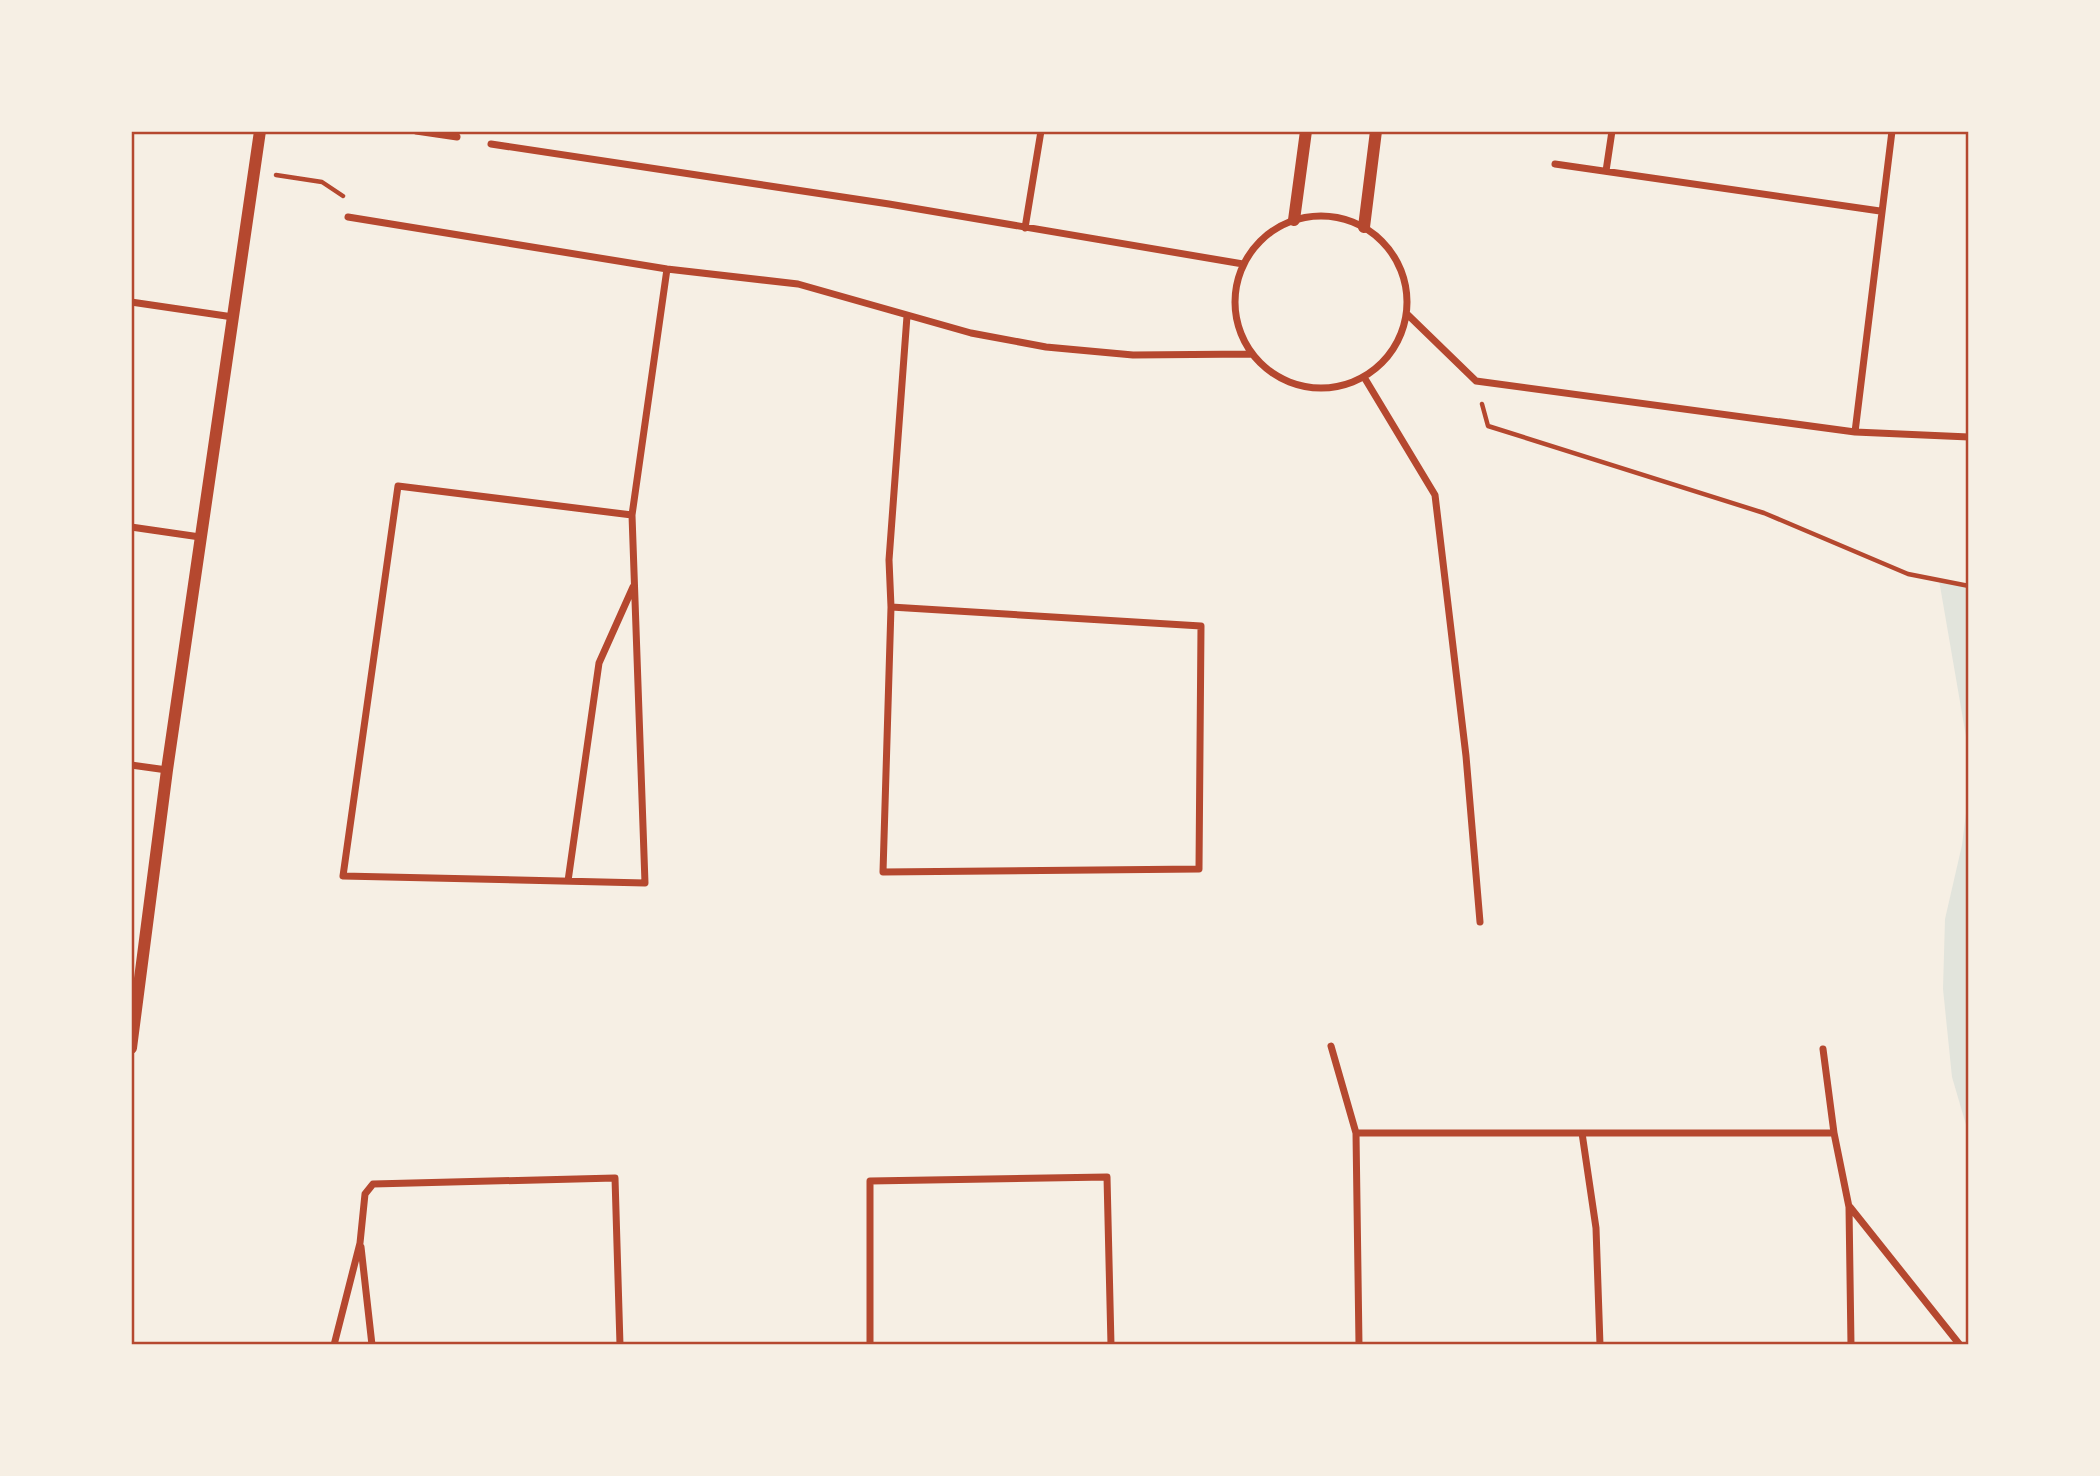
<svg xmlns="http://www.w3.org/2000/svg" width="2100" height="1476" font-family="'Playfair Display',serif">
<rect width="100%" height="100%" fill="#f6efe4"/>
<path fill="#e2e4dc" d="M 1939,580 L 1969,587 L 1969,754 Z
M 1969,789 L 1969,1135 L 1952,1077 L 1943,989 L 1945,919 L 1962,845 Z"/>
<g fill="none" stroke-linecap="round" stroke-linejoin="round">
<path stroke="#b5482f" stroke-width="4.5" d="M 276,175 L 322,182 L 343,196
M 1482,404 L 1488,426 L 1764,513 L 1908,574 L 1969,586"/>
<path stroke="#b5482f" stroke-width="7" d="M 416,131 L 457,137
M 491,144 L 889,204 L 1243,264
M 1555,164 L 1880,211
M 1606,171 L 1612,131
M1235 302a86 86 0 1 1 172 0a86 86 0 1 1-172 0Z
M 348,217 L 667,269 L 798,284 L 971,333 L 1046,347 L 1133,355 L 1252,354
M 1025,228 L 1041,131
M 131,302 L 233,317
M 1407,314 L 1476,381 L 1855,432 L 1969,437
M 1364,377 L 1435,495 L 1466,756 L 1480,922
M 1855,432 L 1892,131
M 632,515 L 398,486 L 343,876 L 645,883 L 632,515 L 667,269
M 131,527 L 200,537
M 891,607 L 1201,626 L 1199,869 L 883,872 L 891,607 L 889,560 L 907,316
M 131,765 L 167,770
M 568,881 L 599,663 L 633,587
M 1331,1046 L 1356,1133 L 1359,1345
M 1823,1049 L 1834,1133 L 1849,1207 L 1851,1345
M 1356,1133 L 1834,1133
M 1582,1133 L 1596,1228 L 1600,1345
M 1850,1207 L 1960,1345
M 361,1247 L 372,1345
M 334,1345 L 360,1243 L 365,1194 L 373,1184 L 615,1178 L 620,1345
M 870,1345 L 870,1181 L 1107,1177 L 1111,1345"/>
<path stroke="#b5482f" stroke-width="12" d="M 1294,220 L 1306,131
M 1364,227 L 1376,131
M 131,1048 L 167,770 L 260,131"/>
</g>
<rect width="2100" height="1476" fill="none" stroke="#f6efe4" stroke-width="266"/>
<rect x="133" y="133" width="1834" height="1210" fill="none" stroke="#b5482f" stroke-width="2.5"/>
</svg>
